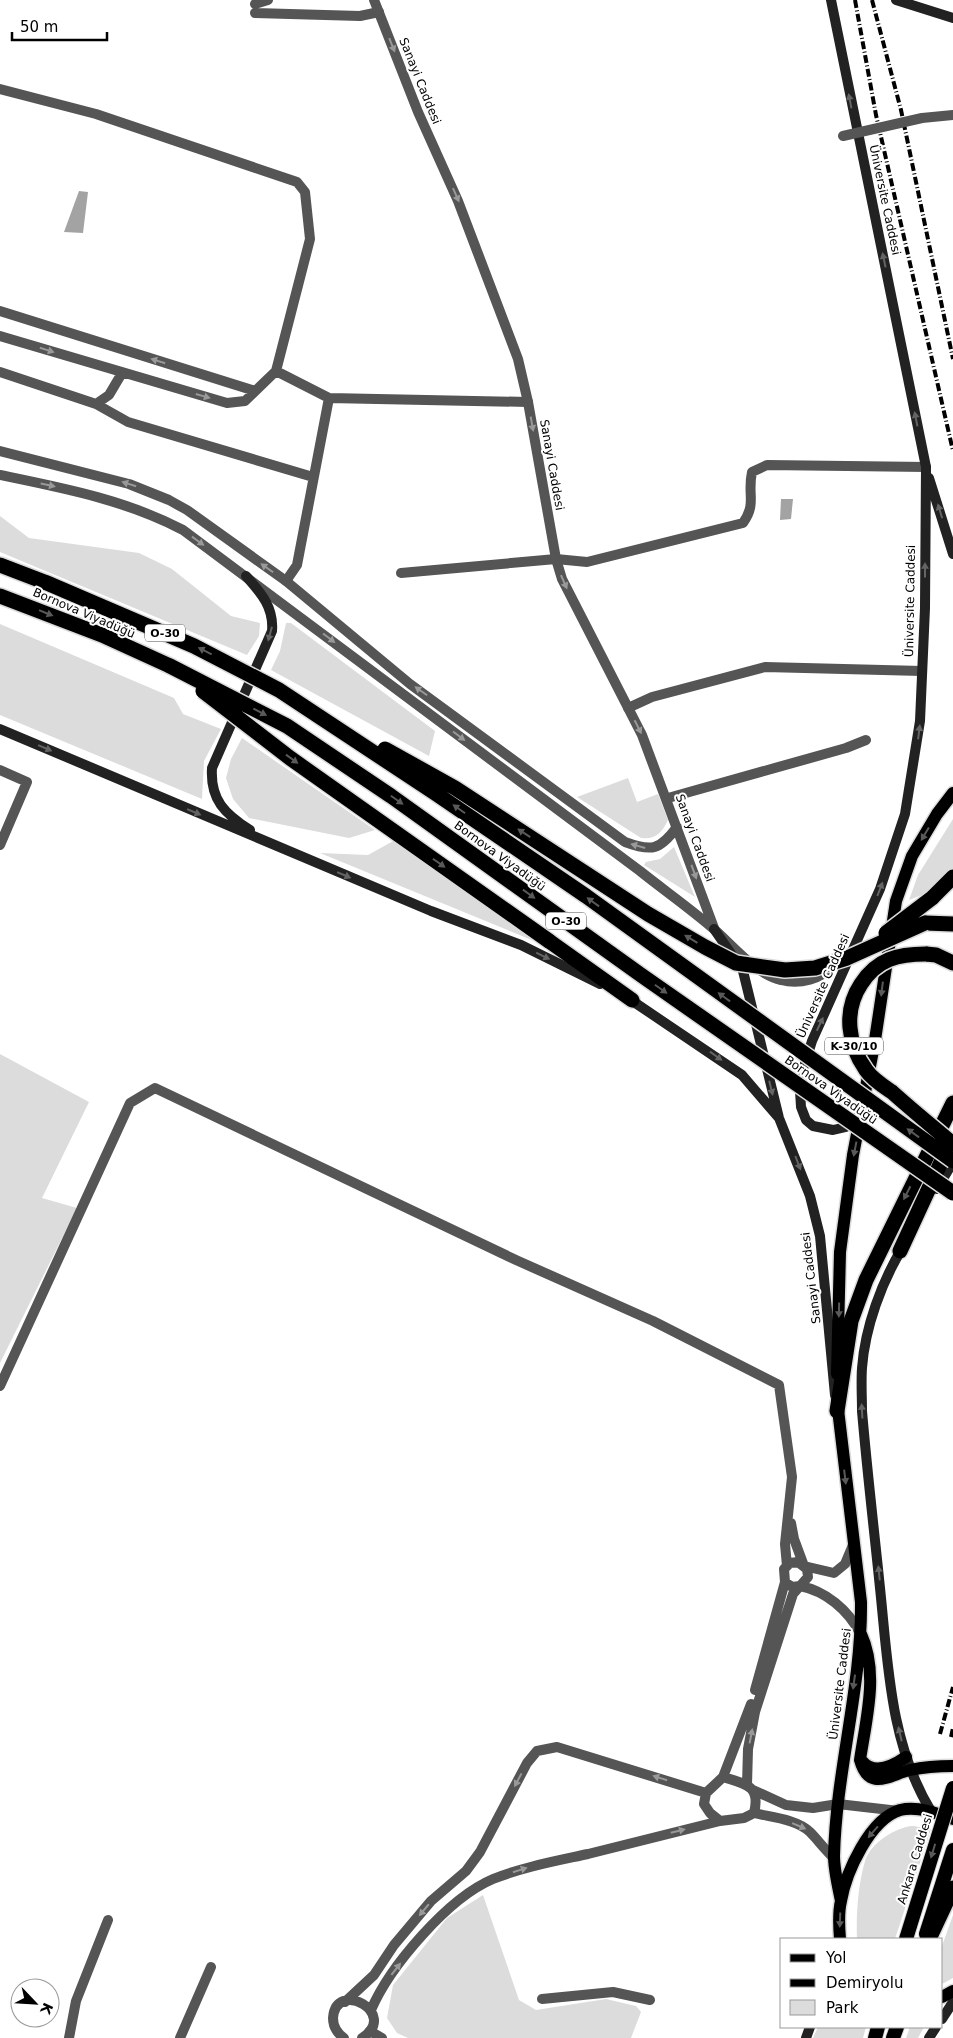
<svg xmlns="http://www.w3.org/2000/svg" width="953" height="2038" font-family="'DejaVu Sans',sans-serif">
<rect width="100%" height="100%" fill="#fff"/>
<path fill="#dcdcdc" d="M 0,516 L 29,538 L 139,553 L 172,569 L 231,616 L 260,623 L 259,636 L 247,655 L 0,552 Z
M 286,623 L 291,623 L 435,731 L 429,756 L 271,670 L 280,651 Z
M 0,624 L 174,698 L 183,714 L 221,729 L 204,761 L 202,799 L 0,715 Z
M 242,738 L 375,830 L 349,838 L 249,818 L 233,799 L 226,778 L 231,759 Z
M 628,778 L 637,802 L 658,794 L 668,820 C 662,833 655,840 641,838 L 577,797 Z
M 953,819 L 953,871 L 937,889 L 909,900 L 918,875 Z
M 395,840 L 539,943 L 320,853 L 368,855 Z
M 674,847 L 695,897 L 644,865 L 646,862 L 660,859 Z
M 0,1054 L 89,1102 L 42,1198 L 77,1208 L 0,1363 Z
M 913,1826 L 931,1829 L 895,1939 L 857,1939 C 856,1915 858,1885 865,1861 C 870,1844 895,1827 913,1826 Z
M 483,1895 L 519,2000 L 536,2010 L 606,1999 L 636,2006 L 641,2012 L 631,2038 L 408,2038 L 397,2033 L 387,2018 L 393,1985 L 447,1918 Z
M 953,1915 L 953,1978 L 942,1984 L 942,1946 Z
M 818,2027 L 866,2027 L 863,2038 L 813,2038 Z
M 910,2027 L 924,2027 L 918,2038 L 906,2038 Z"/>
<path fill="#a3a3a3" d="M 79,191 L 88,192 L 83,233 L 64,232 Z
M 781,499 L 793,499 L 791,519 L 780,520 Z"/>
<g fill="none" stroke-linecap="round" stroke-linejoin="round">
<defs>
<path id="primary" d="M 837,1374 L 840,1252 L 853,1155 L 875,1040 L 896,901 L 912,856 L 937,814 L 953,793
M 837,1401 L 861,1602 C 862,1687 836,1771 834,1856 C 834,1870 838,1886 841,1901
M 861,1634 C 879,1673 866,1719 860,1760 C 869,1793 891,1774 910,1770 C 924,1767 939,1766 953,1766
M 862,1761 C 874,1776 893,1766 906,1757
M 840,1939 C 839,1927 838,1913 841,1901 C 846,1872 870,1819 900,1810 C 918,1806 937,1813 953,1819
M 942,1997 L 953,1991"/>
<path id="trunk" d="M 926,1934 L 953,1850
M 875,2038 L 878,2027
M 893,2038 L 897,2027"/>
<path id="motorway" d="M 0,565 L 47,583
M 0,596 L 102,635 L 170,666
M 932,898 L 953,877
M 925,923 L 953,924
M 549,941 L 632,1000
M 926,954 L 936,955 L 953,963
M 900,1251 L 950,1143
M 837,1411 L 851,1321 L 866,1280 L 953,1103
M 929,1939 L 953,1888"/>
</defs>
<use href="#primary" stroke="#dbdbdb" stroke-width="15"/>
<use href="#trunk" stroke="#dbdbdb" stroke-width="16"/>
<use href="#motorway" stroke="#dbdbdb" stroke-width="18"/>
<path stroke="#555" stroke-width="10" d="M 370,2031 L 382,2038
M 180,2038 L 211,1967"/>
<path stroke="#555" stroke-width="10" d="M 255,4 L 268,0
M 255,13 L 360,16 L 379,12
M 0,89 L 96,114 L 297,182 L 305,192 L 310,239 L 276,371 L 245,401 L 227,403 L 0,336
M 0,311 L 255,391
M 276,371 L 329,398 L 528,402
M 0,372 L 96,404 L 128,422 L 313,477
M 96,404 L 109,395 L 122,373
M 401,573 L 556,559 L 587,562 L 743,523 C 757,503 747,495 752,472 L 767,465 L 926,467
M 286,581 L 297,565 L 329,398
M 628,708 L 652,697 L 765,667 L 922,671
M 0,770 L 27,782 L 0,845
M 668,798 L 846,748 L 866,740
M 0,1386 L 130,1103 L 155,1088 L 516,1260 L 653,1321 L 779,1385 L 792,1477 L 785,1544 L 787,1566
M 791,1523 L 794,1539 L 804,1566 L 834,1573 L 845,1564 L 853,1545
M 755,1690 L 785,1582 L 784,1569 L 790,1563 L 798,1562 L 807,1569 L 808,1577 L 800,1586 L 792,1587 L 785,1582
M 723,1777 L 751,1704
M 747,1785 L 748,1749 L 755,1712 L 793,1594 L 800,1586 C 826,1591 848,1610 860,1633
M 753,1790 L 786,1805 L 813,1808 L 838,1804 L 899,1811
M 754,1813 C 761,1785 745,1784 723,1777 L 706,1793 L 704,1804 L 710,1813 L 720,1821 L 744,1818 L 754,1813 C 770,1817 797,1819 810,1832 C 818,1840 825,1850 834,1858
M 542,1999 L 613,1992 L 650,2000
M 345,2002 L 374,1975 L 394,1945 L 431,1901 L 466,1871 L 480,1852 L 527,1763 L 537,1751 L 557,1747 L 706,1793
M 371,2010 C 390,1966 448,1898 493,1879 C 523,1867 556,1861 588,1854 C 632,1843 676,1832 720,1821
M 69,2038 L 76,2001 L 108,1920
M 344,2038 C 337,2033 333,2027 333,2018 C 336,1978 400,2014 362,2038"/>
<path stroke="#555" stroke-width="10" d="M 374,0 L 418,112 L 458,201 L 518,359 L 528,402 L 556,559 L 562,579 L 642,735 L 714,928
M 0,451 L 129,484 L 169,500 L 187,510 L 286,581 L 410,684 L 625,842 C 652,852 660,850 677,827
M 0,475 C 63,488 126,500 183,530 L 640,871 C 665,891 691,909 715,930 C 733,946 757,975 781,980 C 800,985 821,979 834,965"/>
<path stroke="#222" stroke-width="10" d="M 831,0 L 926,467 L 925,608 L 920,721 L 905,814 L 880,889 L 812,1041 L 802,1073 L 800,1091 L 801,1107 L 806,1120 L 813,1126 L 833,1130 L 846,1127 L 855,1118
M 896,0 L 953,18
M 929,478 L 953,554
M 246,576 C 261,593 274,607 272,631 L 212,768 C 210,800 225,814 250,830
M 0,729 L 431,911 L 521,945 L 600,984
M 714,929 L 743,971 L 779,1118 L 810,1196 L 820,1236 L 835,1395
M 628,998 L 742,1075 L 779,1118
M 937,1189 L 953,1162
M 903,1247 C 882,1281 865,1327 862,1368 C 861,1382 862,1397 862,1411 C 867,1470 874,1529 880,1588 C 888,1664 890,1744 931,1811
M 942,2019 L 953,2002
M 806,2038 L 810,2027
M 929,2038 L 936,2027"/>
<use href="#primary" stroke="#000" stroke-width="12"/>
<use href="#trunk" stroke="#000" stroke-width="14"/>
<use href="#motorway" stroke="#000" stroke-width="15"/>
<path stroke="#000" stroke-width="4" stroke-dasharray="8 2.5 1 2.5" stroke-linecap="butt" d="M 855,0 L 876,115 L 953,451
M 872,0 L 901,110 L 953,359
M 940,1734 L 953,1687
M 951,1737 L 953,1728"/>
<defs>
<path id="trunk-bridge" d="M 906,1939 L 953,1788"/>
<path id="motorway-bridge" d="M 47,583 L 194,646 L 279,690 L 435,793 L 586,896 L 953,1161
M 170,666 L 287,726 L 391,796 L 641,975 L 953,1193
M 203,691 L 290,758 L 549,941
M 385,749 L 455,788 L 648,914 L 705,947 L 736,963 L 785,970 L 815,968 L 847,958 L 925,923
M 886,933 L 932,898
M 926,954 C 898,954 877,959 861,984 C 843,1011 848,1045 866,1070 C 872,1079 883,1086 892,1092 C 912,1110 933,1127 953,1144"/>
</defs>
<use href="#trunk-bridge" stroke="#dbdbdb" stroke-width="16" stroke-linecap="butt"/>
<use href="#motorway-bridge" stroke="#dbdbdb" stroke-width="18" stroke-linecap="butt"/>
<path stroke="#555" stroke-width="10" d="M 843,136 L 922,118 L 953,115"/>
<use href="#trunk-bridge" stroke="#000" stroke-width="14"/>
<use href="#motorway-bridge" stroke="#000" stroke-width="15"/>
</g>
<defs><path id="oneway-solid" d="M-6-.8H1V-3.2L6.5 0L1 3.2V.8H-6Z" transform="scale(1.25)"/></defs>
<g fill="#999">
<use href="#oneway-solid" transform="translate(392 45) rotate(68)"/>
<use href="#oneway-solid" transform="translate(456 195) rotate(66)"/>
<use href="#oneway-solid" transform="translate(47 350) rotate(17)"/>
<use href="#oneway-solid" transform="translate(158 361) rotate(-163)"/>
<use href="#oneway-solid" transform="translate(203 396) rotate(16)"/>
<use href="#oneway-solid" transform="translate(532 424) rotate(80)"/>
<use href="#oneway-solid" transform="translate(129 484) rotate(-162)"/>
<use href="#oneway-solid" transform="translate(48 485) rotate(12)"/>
<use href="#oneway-solid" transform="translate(198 541) rotate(36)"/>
<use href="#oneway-solid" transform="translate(267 568) rotate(-145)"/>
<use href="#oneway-solid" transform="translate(564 582) rotate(66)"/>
<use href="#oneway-solid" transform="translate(329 638) rotate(37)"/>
<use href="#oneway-solid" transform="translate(421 691) rotate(-145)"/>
<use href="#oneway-solid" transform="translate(638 727) rotate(63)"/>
<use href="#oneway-solid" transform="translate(459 736) rotate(37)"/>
<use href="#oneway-solid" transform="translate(638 846) rotate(-164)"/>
<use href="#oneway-solid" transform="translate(694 872) rotate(70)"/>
<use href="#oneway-solid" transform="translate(751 1736) rotate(-79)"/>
<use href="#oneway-solid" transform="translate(660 1778) rotate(-163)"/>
<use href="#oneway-solid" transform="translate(518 1780) rotate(118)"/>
<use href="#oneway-solid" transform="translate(799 1826) rotate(23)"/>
<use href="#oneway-solid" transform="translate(678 1831) rotate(-14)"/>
<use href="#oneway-solid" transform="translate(520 1870) rotate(-18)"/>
<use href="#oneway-solid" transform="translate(424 1910) rotate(130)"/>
<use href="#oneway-solid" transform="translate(396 1969) rotate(-52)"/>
</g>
<g fill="#646464">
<use href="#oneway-solid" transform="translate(850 101) rotate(-101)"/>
<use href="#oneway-solid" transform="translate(884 260) rotate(-102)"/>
<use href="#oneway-solid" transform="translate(916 419) rotate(-101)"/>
<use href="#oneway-solid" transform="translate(940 511) rotate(-107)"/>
<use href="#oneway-solid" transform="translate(925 570) rotate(-90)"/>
<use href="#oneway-solid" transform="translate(270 634) rotate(105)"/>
<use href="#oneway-solid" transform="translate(919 732) rotate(-83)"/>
<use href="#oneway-solid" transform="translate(45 748) rotate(23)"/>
<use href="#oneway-solid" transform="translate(194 812) rotate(23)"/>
<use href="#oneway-solid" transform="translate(344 875) rotate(23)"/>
<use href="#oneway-solid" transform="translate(880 889) rotate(-69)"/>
<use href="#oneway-solid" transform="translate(543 956) rotate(26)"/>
<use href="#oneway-solid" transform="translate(820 1024) rotate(-65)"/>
<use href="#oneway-solid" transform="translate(716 1056) rotate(36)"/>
<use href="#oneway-solid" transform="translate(771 1088) rotate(76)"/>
<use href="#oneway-solid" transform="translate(798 1163) rotate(69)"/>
<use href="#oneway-solid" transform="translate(862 1411) rotate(-93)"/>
<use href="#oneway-solid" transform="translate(879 1573) rotate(-96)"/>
<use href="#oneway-solid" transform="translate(900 1734) rotate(-103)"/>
</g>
<g fill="#595959">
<use href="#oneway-solid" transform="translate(46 613) rotate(22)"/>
<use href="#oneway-solid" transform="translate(205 651) rotate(-153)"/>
<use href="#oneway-solid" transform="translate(260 712) rotate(27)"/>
<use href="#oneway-solid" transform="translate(292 759) rotate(36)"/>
<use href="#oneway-solid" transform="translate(397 800) rotate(35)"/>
<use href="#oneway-solid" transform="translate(459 809) rotate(-145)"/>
<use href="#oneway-solid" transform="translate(524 833) rotate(-147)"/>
<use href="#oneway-solid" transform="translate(925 834) rotate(121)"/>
<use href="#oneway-solid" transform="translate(439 863) rotate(35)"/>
<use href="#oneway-solid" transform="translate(529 894) rotate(36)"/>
<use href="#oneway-solid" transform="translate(593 902) rotate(-144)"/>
<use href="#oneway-solid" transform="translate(691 939) rotate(-149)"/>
<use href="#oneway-solid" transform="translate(661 989) rotate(35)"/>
<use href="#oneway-solid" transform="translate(882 989) rotate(97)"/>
<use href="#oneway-solid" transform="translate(724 997) rotate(-144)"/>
<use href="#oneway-solid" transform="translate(913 1133) rotate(-144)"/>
<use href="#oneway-solid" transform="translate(855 1149) rotate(101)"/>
<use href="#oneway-solid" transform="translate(907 1193) rotate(117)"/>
<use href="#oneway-solid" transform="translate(839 1310) rotate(91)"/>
<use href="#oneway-solid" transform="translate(845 1477) rotate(83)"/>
<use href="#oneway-solid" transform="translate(854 1682) rotate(98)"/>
<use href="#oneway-solid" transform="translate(873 1832) rotate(131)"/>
<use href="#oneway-solid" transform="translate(933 1851) rotate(107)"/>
<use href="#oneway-solid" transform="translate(840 1920) rotate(92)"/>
</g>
<g text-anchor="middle" stroke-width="4" stroke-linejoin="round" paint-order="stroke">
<g fill="#fff" stroke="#4c4c4c" stroke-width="1">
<rect x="145" y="624.5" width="40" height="17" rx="4"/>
<rect x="546" y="912.5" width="40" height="17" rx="4"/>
<rect x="825" y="1037.5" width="58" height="17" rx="4"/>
</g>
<g font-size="11" font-weight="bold" fill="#000">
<text x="165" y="637">O-30</text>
<text x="566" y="925">O-30</text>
<text x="854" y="1050">K-30/10</text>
</g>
<g font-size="12" fill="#000" stroke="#fff">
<text transform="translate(420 81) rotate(68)" y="4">Sanayi Caddesi</text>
<text transform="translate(885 200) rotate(78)" y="4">Üniversite Caddesi</text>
<text transform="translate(552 465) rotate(80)" y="4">Sanayi Caddesi</text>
<text transform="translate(910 601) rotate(-89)" y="4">Üniversite Caddesi</text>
<text transform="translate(84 613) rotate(23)" y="4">Bornova Viyadüğü</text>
<text transform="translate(695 838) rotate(70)" y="4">Sanayi Caddesi</text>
<text transform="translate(500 856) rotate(36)" y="4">Bornova Viyadüğü</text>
<text transform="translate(823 986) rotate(-66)" y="4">Üniversite Caddesi</text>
<text transform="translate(831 1090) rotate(35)" y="4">Bornova Viyadüğü</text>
<text transform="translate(811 1278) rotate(-97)" y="4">Sanayi Caddesi</text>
<text transform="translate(840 1684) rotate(-83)" y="4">Üniversite Caddesi</text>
<text transform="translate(915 1859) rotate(-73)" y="4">Ankara Caddesi</text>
</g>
</g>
<rect x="780" y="1938" width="162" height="90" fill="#ffffff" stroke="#999999"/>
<rect x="790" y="1954" width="25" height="8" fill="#000000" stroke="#999999"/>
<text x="826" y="1963" font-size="15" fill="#000000">Yol</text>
<rect x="790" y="1979" width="25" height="8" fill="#000000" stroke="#999999"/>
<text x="826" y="1988" font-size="15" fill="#000000">Demiryolu</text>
<rect x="790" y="2000" width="25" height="15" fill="#dcdcdc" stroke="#999999"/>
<text x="826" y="2013" font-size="15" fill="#000000">Park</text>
<g transform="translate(35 2003) rotate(115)"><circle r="24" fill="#ffffff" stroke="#999999"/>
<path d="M0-4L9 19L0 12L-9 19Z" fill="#000000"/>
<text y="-8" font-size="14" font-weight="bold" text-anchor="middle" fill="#000000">K</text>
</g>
<path d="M12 32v8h95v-8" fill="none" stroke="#000000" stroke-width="2.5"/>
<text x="20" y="32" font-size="15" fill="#000000" stroke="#ffffff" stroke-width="4" paint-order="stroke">50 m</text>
</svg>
